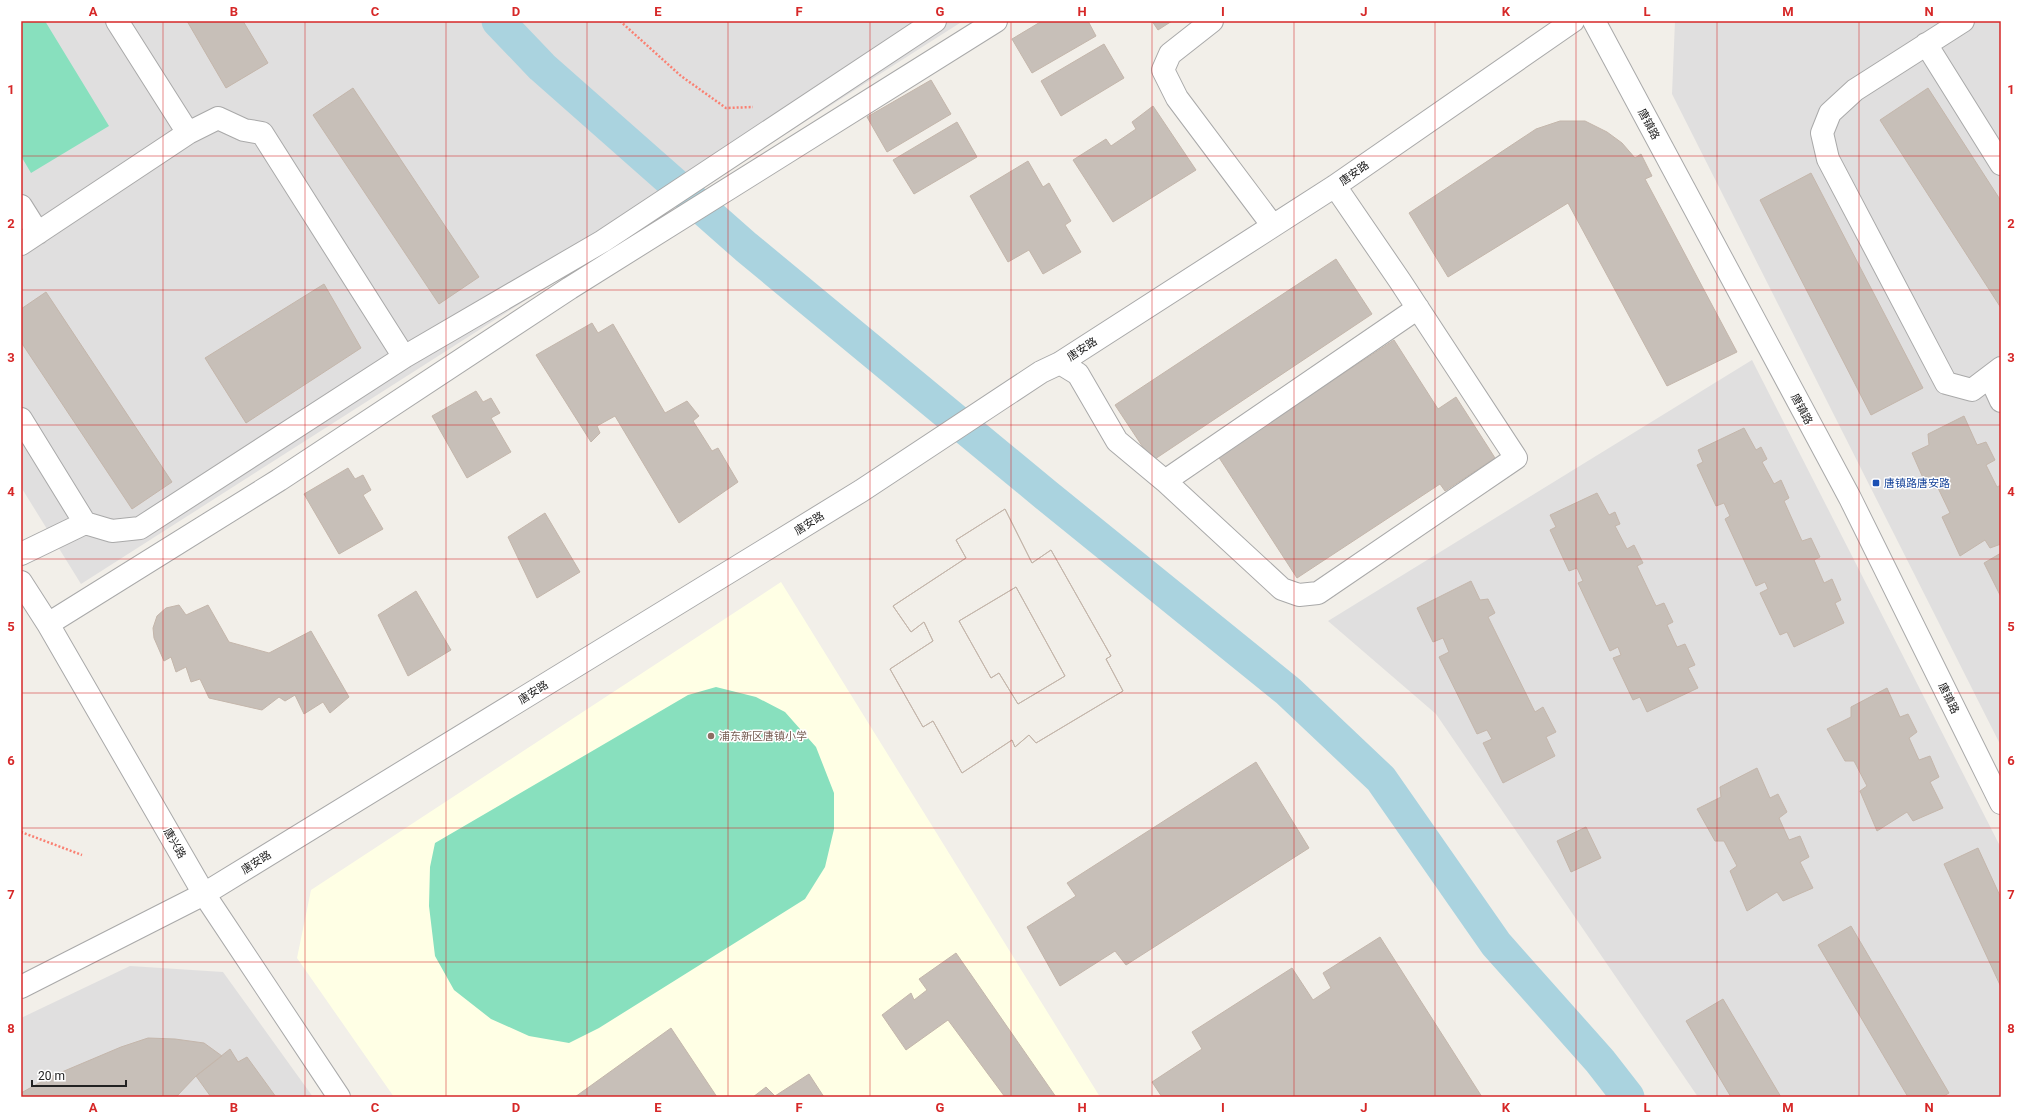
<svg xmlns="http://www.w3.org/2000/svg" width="2022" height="1118" font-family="Roboto,'Noto Sans SC',sans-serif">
<rect width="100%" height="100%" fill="#f2efe9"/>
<path fill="#e0dfdf" d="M 21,21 L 963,21 L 81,584 L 21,487 Z
M 1675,21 L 2001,21 L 2001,746 L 1672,94 Z
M 1752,360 L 2001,848 L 2001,1097 L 1698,1097 L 1436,714 L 1328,621 Z
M 130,966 L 223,972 L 313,1097 L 21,1097 L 21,1018 Z"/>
<path fill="#ffffe5" d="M 781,582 L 1100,1097 L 394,1097 L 297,958 L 311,890 Z"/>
<path fill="#88e0be" d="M 21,21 L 45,21 L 109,126 L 31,173 L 21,156 Z
M 716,687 L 756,697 L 785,712 L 816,747 L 834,793 L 834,829 L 825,867 L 805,899 L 599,1028 L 569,1043 L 529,1036 L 491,1019 L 454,990 L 435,956 L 429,906 L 430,867 L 435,843 L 688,695 Z"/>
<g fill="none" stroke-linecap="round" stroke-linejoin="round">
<path stroke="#aad3df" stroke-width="33" d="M 498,21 L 542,67 L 746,247 L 1046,495 L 1288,691 L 1381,779 L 1496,944 L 1600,1061 L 1628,1097"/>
</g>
<path fill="#c7bfb8" stroke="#c4b6ab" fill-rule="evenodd" d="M 187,21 L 243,21 L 268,63 L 226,88 Z
M 1042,21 L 1088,21 L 1096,36 L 1032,73 L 1012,39 Z
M 1152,21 L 1172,21 L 1158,30 Z
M 1104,44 L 1124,78 L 1061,116 L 1041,81 Z
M 931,80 L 951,114 L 887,152 L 867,117 Z
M 353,88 L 479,277 L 439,304 L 313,115 Z
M 1928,88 L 2001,201 L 2001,308 L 1880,120 Z
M 1153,106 L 1196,170 L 1113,222 L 1073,160 L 1106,139 L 1111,146 L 1136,129 L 1132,122 Z
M 1560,121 L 1585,121 L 1607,132 L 1622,143 L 1635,158 L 1641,154 L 1652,176 L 1645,179 L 1737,352 L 1667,386 L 1568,203 L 1448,277 L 1409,213 L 1536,129 Z
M 957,122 L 977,157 L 914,194 L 893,160 Z
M 1028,161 L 1043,187 L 1049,183 L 1071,221 L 1065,225 L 1081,252 L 1043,274 L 1029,250 L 1008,262 L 970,196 Z
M 1811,173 L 1923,388 L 1871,415 L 1760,200 Z
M 1336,259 L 1372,314 L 1152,461 L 1115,405 Z
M 324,284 L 361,348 L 246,423 L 205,358 Z
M 46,292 L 172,482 L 132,509 L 21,342 L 21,309 Z
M 592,323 L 598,333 L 613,324 L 665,413 L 687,401 L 699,416 L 693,421 L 712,451 L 718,448 L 738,482 L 679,523 L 615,416 L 597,426 L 600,433 L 591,442 L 536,355 Z
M 1394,340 L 1438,409 L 1456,397 L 1495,458 L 1445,491 L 1440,484 L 1297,578 L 1218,456 Z
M 476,391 L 483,402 L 491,398 L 500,413 L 491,418 L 511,452 L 467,478 L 432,416 Z
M 1964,416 L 1977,445 L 1986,442 L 1995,460 L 1986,465 L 1997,487 L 2001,485 L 2001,544 L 1990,548 L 1985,540 L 1960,556 L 1942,517 L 1950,513 L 1938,488 L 1927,487 L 1912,453 L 1929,445 L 1928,434 Z
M 1744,428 L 1756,450 L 1761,447 L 1767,459 L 1762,462 L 1774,484 L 1781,480 L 1789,498 L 1784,501 L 1802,541 L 1811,538 L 1820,557 L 1814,560 L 1824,583 L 1832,579 L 1841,600 L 1835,603 L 1844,623 L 1794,647 L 1787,632 L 1780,635 L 1760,593 L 1768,589 L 1765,582 L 1756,586 L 1725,519 L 1730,516 L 1724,503 L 1716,506 L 1697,465 L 1703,462 L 1698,450 Z
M 348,468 L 355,479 L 363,475 L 371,490 L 363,495 L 383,529 L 339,554 L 304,494 Z
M 1597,493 L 1609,515 L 1615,512 L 1620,524 L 1615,526 L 1627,549 L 1634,545 L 1643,563 L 1637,566 L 1656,606 L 1664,603 L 1673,622 L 1667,625 L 1677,647 L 1685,644 L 1695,665 L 1688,668 L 1698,688 L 1647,712 L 1640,697 L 1633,700 L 1613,658 L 1621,655 L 1618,647 L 1610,651 L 1578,583 L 1583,581 L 1577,568 L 1569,571 L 1550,530 L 1556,527 L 1550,515 Z
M 1005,509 L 1032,563 L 1051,550 L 1111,656 L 1106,659 L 1123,691 L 1036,743 L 1029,735 L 1015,747 L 1012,740 L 962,773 L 933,721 L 923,727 L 890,669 L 933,641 L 924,622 L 911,632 L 893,606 L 966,558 L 956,540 ZM 1016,587 L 1065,676 L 1018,704 L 999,673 L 991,678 L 959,621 Z
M 1005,509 L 1032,563 L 1051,550 L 1111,656 L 1106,659 L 1123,691 L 1036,743 L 1029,735 L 1015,747 L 1012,740 L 962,773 L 933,721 L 923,727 L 890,669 L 933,641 L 924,622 L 911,632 L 893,606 L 966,558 L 956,540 Z
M 545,513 L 580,572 L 537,598 L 508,537 Z
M 2001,553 L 2001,597 L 1984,563 Z
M 1471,581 L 1480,600 L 1488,599 L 1495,613 L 1488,617 L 1535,712 L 1543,707 L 1556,732 L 1546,737 L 1555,756 L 1503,783 L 1483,743 L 1492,739 L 1487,730 L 1477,734 L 1439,657 L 1449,652 L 1443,638 L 1433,642 L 1417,608 Z
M 1016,587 L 1065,676 L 1018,704 L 999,673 L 991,678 L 959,621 Z
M 416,591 L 451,650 L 408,676 L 378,615 Z
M 179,605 L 186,615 L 208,605 L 229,642 L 269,653 L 311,631 L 349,697 L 330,713 L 323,702 L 304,714 L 295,695 L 285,701 L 279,697 L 262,710 L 209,698 L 200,679 L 191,682 L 186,667 L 176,672 L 171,657 L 164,661 L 154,638 L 153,628 L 157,616 L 166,608 Z
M 1887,688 L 1900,717 L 1908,714 L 1917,732 L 1909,738 L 1919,760 L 1930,756 L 1939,777 L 1930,782 L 1943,808 L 1913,821 L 1907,812 L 1877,831 L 1860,791 L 1867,786 L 1854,761 L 1845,761 L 1827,729 L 1851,717 L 1851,707 Z
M 1256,762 L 1309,848 L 1126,965 L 1115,951 L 1060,986 L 1027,927 L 1076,896 L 1067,883 Z
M 1757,768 L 1770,798 L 1778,794 L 1787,812 L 1779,818 L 1789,840 L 1800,836 L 1809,857 L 1800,862 L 1813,888 L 1783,901 L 1777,892 L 1747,911 L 1730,871 L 1737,866 L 1724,841 L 1715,841 L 1697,809 L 1721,797 L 1720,787 Z
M 1586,827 L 1601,858 L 1571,872 L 1557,841 Z
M 1978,848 L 2001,898 L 2001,987 L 1944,864 Z
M 1851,926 L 1949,1093 L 1942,1097 L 1908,1097 L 1818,945 Z
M 1380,937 L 1482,1097 L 1162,1097 L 1152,1082 L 1202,1049 L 1192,1032 L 1292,968 L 1313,1000 L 1331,988 L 1323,973 Z
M 956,953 L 1056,1097 L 1005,1097 L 948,1020 L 906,1050 L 882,1015 L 911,993 L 914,1000 L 927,990 L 919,979 Z
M 1723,999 L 1781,1097 L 1731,1097 L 1686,1021 Z
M 671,1028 L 717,1097 L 575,1097 Z
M 148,1038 L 175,1039 L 204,1043 L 222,1056 L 196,1076 L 176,1097 L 21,1097 L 21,1093 L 50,1077 L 121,1047 Z
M 230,1049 L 238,1062 L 247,1057 L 276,1097 L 211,1097 L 196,1076 Z
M 809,1074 L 824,1097 L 753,1097 L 766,1087 L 775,1096 Z"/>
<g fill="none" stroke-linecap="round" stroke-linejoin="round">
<defs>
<path id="minor" d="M 117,21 L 188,133
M 1212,21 L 1170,54 L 1163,70 L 1177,98 L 1273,226
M 1594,21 L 1850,498 L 2001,803
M 1963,21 L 1855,90 L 1830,113 L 1822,133 L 1828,159 L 1946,383 L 1972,390 L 2001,368
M 1926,44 L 2001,164
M 1335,186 L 1400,281 L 1516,458 L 1318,593 L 1299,595 L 1282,589 L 1165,481 L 1418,308
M 21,206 L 38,233
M 21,244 L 188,133 L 218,118 L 244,130 L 262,133 L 404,357
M 1060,363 L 1078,374 L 1117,441 L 1165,481
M 1990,377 L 2001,401
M 21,419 L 85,523 L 21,554
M 85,523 L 112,531 L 140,528 L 404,357 L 603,241 L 935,21
M 21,582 L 48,624 L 204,894 L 339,1097
M 48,624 L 279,480 L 570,288 L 996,21
M 21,987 L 204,894 L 861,491 L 1041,372 L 1060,363 L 1335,186 L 1573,21"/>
</defs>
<use href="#minor" stroke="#a9a9a9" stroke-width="24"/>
<path stroke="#fa8072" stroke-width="2.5" stroke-dasharray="2 2" stroke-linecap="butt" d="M 620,21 L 681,76 L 726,108 L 753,107
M 21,832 L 82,855"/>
<use href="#minor" stroke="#fff" stroke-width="22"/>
</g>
<path fill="none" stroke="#d62828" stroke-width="1" stroke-opacity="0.55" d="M 163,21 L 163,1097M 305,21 L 305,1097M 446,21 L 446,1097M 587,21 L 587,1097M 728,21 L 728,1097M 870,21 L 870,1097M 1011,21 L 1011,1097M 1152,21 L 1152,1097M 1294,21 L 1294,1097M 1435,21 L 1435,1097M 1576,21 L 1576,1097M 1717,21 L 1717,1097M 1859,21 L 1859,1097M 21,156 L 2001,156M 21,290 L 2001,290M 21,425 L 2001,425M 21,559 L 2001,559M 21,693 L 2001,693M 21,828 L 2001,828M 21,962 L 2001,962"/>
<rect fill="#1a4fb4" stroke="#fff" stroke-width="1.5" x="1872" y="479" width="8" height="8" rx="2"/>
<circle fill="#8d6e63" stroke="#fff" stroke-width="1.5" cx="711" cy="736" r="4"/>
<g text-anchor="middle" stroke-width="3" stroke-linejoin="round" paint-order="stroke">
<g font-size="11" fill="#222" stroke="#fff">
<text transform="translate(1649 124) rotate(62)" y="4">唐镇路</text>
<text transform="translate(1354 173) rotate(-35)" y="4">唐安路</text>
<text transform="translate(1082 349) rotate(-33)" y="4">唐安路</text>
<text transform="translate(1802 409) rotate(62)" y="4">唐镇路</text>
<text transform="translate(809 523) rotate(-32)" y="4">唐安路</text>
<text transform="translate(533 692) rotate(-32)" y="4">唐安路</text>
<text transform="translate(1949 698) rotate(64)" y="4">唐镇路</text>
<text transform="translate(175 843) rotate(60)" y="4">唐兴路</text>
<text transform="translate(256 862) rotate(-32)" y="4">唐安路</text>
</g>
<g font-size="11" fill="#164399" stroke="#fff" text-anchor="start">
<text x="1884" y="487">唐镇路唐安路</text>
</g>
<g font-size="11" fill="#785e54" stroke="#fff" text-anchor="start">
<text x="719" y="740">浦东新区唐镇小学</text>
</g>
</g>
<rect width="2022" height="1118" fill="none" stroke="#ffffff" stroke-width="44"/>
<path d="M32 1080v6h94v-6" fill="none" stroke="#222222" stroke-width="2"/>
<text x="38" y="1080" font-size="12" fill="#222222" stroke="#ffffff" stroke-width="3" paint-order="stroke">20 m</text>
<rect x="22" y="22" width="1978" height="1074" fill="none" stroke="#d62828" stroke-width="1.5"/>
<g font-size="13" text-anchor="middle" font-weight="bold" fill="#d62828">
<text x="93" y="16">A</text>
<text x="234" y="16">B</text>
<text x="375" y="16">C</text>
<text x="516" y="16">D</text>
<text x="658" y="16">E</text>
<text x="799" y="16">F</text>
<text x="940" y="16">G</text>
<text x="1082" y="16">H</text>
<text x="1223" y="16">I</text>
<text x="1364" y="16">J</text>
<text x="1506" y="16">K</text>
<text x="1647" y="16">L</text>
<text x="1788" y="16">M</text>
<text x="1929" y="16">N</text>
<text x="11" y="94">1</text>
<text x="2011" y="94">1</text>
<text x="11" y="228">2</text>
<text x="2011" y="228">2</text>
<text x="11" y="362">3</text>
<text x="2011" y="362">3</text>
<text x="11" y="496">4</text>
<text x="2011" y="496">4</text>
<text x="11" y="631">5</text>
<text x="2011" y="631">5</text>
<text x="11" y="765">6</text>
<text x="2011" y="765">6</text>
<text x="11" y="899">7</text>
<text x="2011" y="899">7</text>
<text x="11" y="1033">8</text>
<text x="2011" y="1033">8</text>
<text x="93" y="1112">A</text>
<text x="234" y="1112">B</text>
<text x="375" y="1112">C</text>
<text x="516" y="1112">D</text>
<text x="658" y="1112">E</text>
<text x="799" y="1112">F</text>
<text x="940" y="1112">G</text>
<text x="1082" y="1112">H</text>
<text x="1223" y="1112">I</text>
<text x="1364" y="1112">J</text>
<text x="1506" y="1112">K</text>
<text x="1647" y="1112">L</text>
<text x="1788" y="1112">M</text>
<text x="1929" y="1112">N</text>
</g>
</svg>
